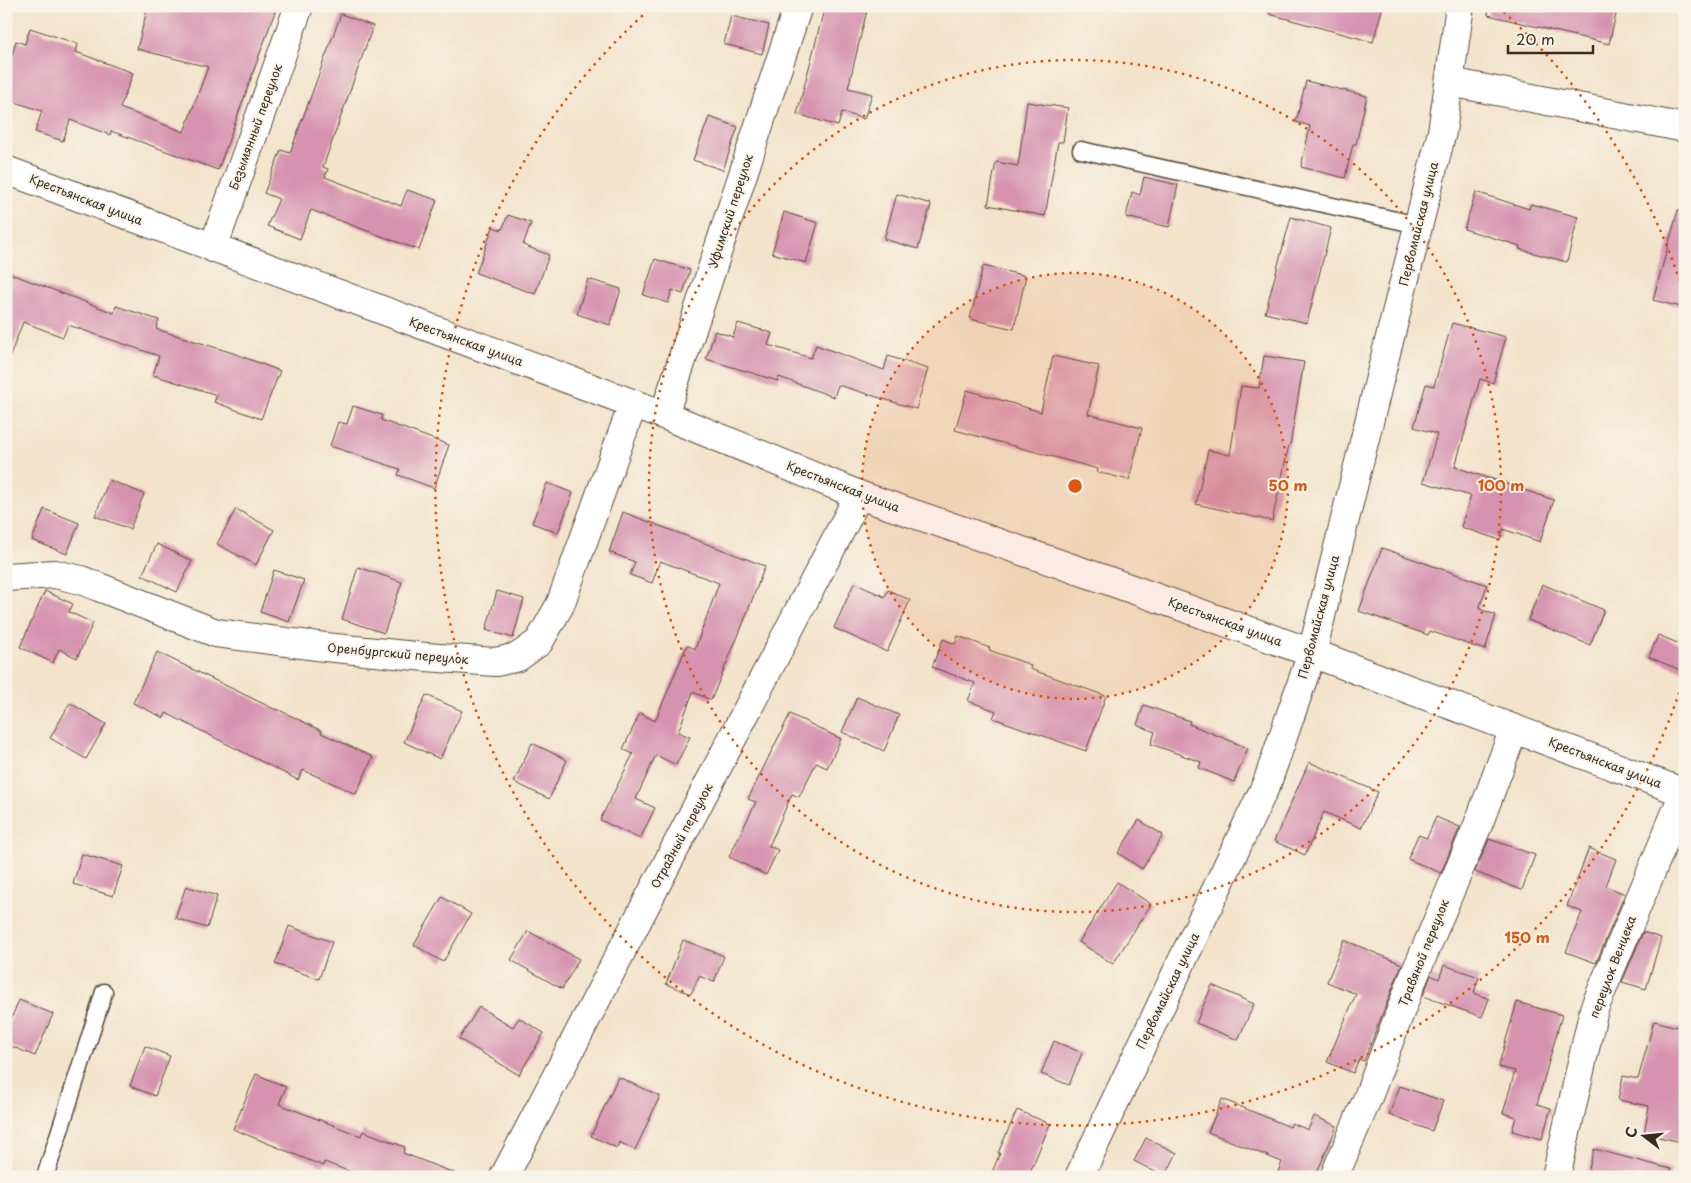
<svg xmlns="http://www.w3.org/2000/svg" width="1691" height="1183" font-family="'Playpen Sans',sans-serif">
<rect width="100%" height="100%" fill="#f7f3e8"/>
<filter id="ink" filterUnits="userSpaceOnUse"><feTurbulence type="fractalNoise" baseFrequency=".02" numOctaves="2"/><feDisplacementMap in="SourceGraphic" scale="10" xChannelSelector="R" yChannelSelector="G"/><feConvolveMatrix kernelMatrix="1 2 1 2 8 2 1 2 1" color-interpolation-filters="sRGB"/></filter>
<filter id="wash" filterUnits="userSpaceOnUse"><feTurbulence type="fractalNoise" baseFrequency=".0096" numOctaves="4" result="noise"/><feDisplacementMap in="SourceGraphic" scale="20" xChannelSelector="R" yChannelSelector="G"/><feGaussianBlur stdDeviation="1.12" result="paint"/><feColorMatrix in="noise" values="0 0 0 0 0 0 0 0 0 0 0 0 0 0 0 0 0 1.4 0 .05"/><feComposite in="paint" operator="in"/></filter>
<g filter="url(#wash)">
<rect width="100%" height="100%" fill="#f3e3cb"/>
<g id="blocks">
<path fill="#d693af" d="M 148,6 L 277,6 L 218,170 L 111,131 L 110,135 L 70,120 L 63,141 L 35,132 L 42,111 L 6,99 L 6,53 L 12,55 L 16,41 L 25,44 L 30,28 L 78,44 L 76,52 L 133,73 L 120,108 L 184,132 L 208,67 L 137,49 Z
M 825,6 L 868,6 L 848,88 L 872,94 L 864,119 L 842,112 L 838,126 L 797,114 Z
M 1270,6 L 1383,6 L 1373,42 L 1269,14 Z
M 1489,6 L 1618,6 L 1609,44 L 1488,15 Z
M 341,14 L 373,26 L 323,167 L 328,169 L 325,177 L 401,206 L 407,190 L 437,200 L 419,250 L 311,210 L 300,239 L 267,226 L 279,199 L 264,193 L 281,150 L 290,153 Z
M 731,16 L 769,25 L 762,54 L 724,44 Z
M 1306,81 L 1367,96 L 1356,144 L 1353,144 L 1345,178 L 1301,167 L 1310,126 L 1296,122 Z
M 1027,102 L 1068,108 L 1063,142 L 1058,142 L 1045,216 L 988,205 L 996,162 L 1018,166 Z
M 709,117 L 738,127 L 723,170 L 693,160 Z
M 1144,177 L 1178,185 L 1169,227 L 1126,217 L 1132,192 L 1140,195 Z
M 1476,192 L 1529,209 L 1531,204 L 1578,217 L 1567,262 L 1519,249 L 1520,246 L 1464,229 Z
M 897,194 L 931,204 L 918,249 L 884,239 Z
M 1678,210 L 1685,211 L 1685,308 L 1653,300 Z
M 784,212 L 818,223 L 806,263 L 772,253 Z
M 508,215 L 531,223 L 523,245 L 549,255 L 535,294 L 476,273 L 493,227 L 502,230 Z
M 1291,217 L 1331,228 L 1307,323 L 1265,313 Z
M 655,259 L 690,270 L 683,294 L 672,290 L 668,303 L 643,295 Z
M 983,266 L 1026,276 L 1014,329 L 970,319 Z
M 6,272 L 114,313 L 116,306 L 159,320 L 156,329 L 233,353 L 280,371 L 261,419 L 214,402 L 217,395 L 153,375 L 159,356 L 68,325 L 63,337 L 23,322 L 8,361 L 6,361 Z
M 588,279 L 621,289 L 610,325 L 577,314 Z
M 738,323 L 772,333 L 768,345 L 811,358 L 816,345 L 884,370 L 888,356 L 928,369 L 916,409 L 838,385 L 834,397 L 779,377 L 778,381 L 706,359 L 715,331 L 733,337 Z
M 1452,323 L 1506,337 L 1493,383 L 1480,379 L 1455,467 L 1554,500 L 1540,542 L 1503,529 L 1500,540 L 1461,527 L 1471,496 L 1423,482 L 1437,434 L 1414,427 L 1426,384 L 1434,386 Z
M 1053,356 L 1099,366 L 1088,414 L 1142,428 L 1129,480 L 1097,472 L 1098,469 L 955,430 L 967,390 L 1041,412 Z
M 1264,356 L 1304,362 L 1290,445 L 1289,445 L 1272,521 L 1196,504 L 1208,450 L 1230,455 L 1241,386 L 1259,388 Z
M 353,406 L 382,415 L 381,420 L 449,445 L 434,488 L 398,475 L 400,469 L 330,446 L 338,422 L 347,424 Z
M 109,480 L 144,494 L 130,529 L 95,516 Z
M 547,483 L 573,493 L 558,533 L 532,523 Z
M 44,509 L 79,523 L 67,554 L 32,540 Z
M 236,509 L 274,530 L 256,565 L 217,544 Z
M 623,512 L 765,566 L 741,629 L 711,700 L 693,692 L 678,732 L 690,737 L 676,765 L 656,755 L 636,799 L 655,808 L 640,839 L 600,820 L 633,754 L 623,749 L 640,713 L 655,721 L 687,645 L 695,649 L 719,583 L 660,561 L 652,583 L 630,575 L 635,562 L 609,552 Z
M 157,544 L 192,561 L 177,592 L 142,575 Z
M 1382,548 L 1487,585 L 1479,609 L 1496,615 L 1485,650 L 1430,631 L 1428,635 L 1359,611 Z
M 358,567 L 402,582 L 384,633 L 342,619 Z
M 274,570 L 304,580 L 289,622 L 260,612 Z
M 854,583 L 885,597 L 888,590 L 910,600 L 887,652 L 834,628 Z
M 1542,584 L 1604,610 L 1590,645 L 1528,620 Z
M 45,591 L 73,604 L 69,612 L 93,623 L 77,658 L 59,649 L 53,663 L 20,647 Z
M 497,591 L 524,599 L 513,638 L 486,630 Z
M 1658,635 L 1685,646 L 1685,672 L 1649,657 Z
M 958,636 L 990,648 L 989,650 L 1031,665 L 1030,669 L 1106,696 L 1086,751 L 993,718 L 996,711 L 968,701 L 975,683 L 932,667 L 943,639 L 955,644 Z
M 157,652 L 276,710 L 277,709 L 322,731 L 321,733 L 373,757 L 356,794 L 303,770 L 298,780 L 166,713 L 164,718 L 133,703 Z
M 426,695 L 462,711 L 440,759 L 404,742 Z
M 857,697 L 899,715 L 884,751 L 842,732 Z
M 70,703 L 106,724 L 86,759 L 50,738 Z
M 1144,705 L 1190,721 L 1189,724 L 1248,748 L 1234,782 L 1199,768 L 1201,762 L 1151,744 L 1155,732 L 1137,725 Z
M 790,714 L 841,739 L 827,768 L 816,763 L 799,797 L 792,794 L 769,846 L 778,850 L 766,875 L 729,857 L 756,802 L 748,799 Z
M 532,743 L 567,760 L 549,799 L 514,782 Z
M 1309,762 L 1378,792 L 1361,828 L 1324,812 L 1305,855 L 1274,841 Z
M 1436,817 L 1460,827 L 1441,873 L 1408,859 L 1418,835 L 1427,838 Z
M 1139,820 L 1163,835 L 1142,869 L 1118,853 Z
M 1489,839 L 1535,855 L 1522,890 L 1475,872 Z
M 1589,848 L 1616,859 L 1606,886 L 1625,894 L 1596,963 L 1566,952 L 1582,912 L 1567,906 Z
M 82,854 L 123,866 L 113,896 L 73,884 Z
M 1117,882 L 1151,904 L 1113,964 L 1079,942 Z
M 186,886 L 217,896 L 207,928 L 175,918 Z
M 442,897 L 471,914 L 443,962 L 414,945 Z
M 289,926 L 332,942 L 319,979 L 275,964 Z
M 528,931 L 579,959 L 562,989 L 511,960 Z
M 1643,932 L 1661,938 L 1646,989 L 1622,982 Z
M 683,940 L 724,956 L 714,982 L 699,976 L 691,994 L 666,984 Z
M 1344,940 L 1402,964 L 1364,1061 L 1359,1059 L 1353,1073 L 1327,1062 L 1356,994 L 1327,982 Z
M 1444,965 L 1479,977 L 1474,993 L 1489,999 L 1482,1017 L 1423,996 L 1431,975 L 1439,979 Z
M 1212,985 L 1254,1004 L 1238,1040 L 1196,1023 Z
M 19,1000 L 53,1014 L 35,1056 L 6,1044 L 6,1031 Z
M 1517,1002 L 1562,1015 L 1537,1104 L 1551,1108 L 1542,1139 L 1512,1131 L 1516,1117 L 1503,1113 L 1515,1071 L 1498,1067 Z
M 479,1007 L 513,1027 L 519,1018 L 544,1033 L 519,1075 L 459,1039 Z
M 1654,1021 L 1685,1029 L 1685,1127 L 1682,1142 L 1644,1134 L 1649,1106 L 1618,1100 L 1623,1076 L 1638,1079 Z
M 1054,1041 L 1082,1053 L 1069,1085 L 1041,1074 Z
M 145,1046 L 170,1056 L 155,1096 L 130,1086 Z
M 256,1074 L 286,1087 L 279,1104 L 361,1136 L 363,1131 L 405,1147 L 403,1153 L 459,1175 L 459,1177 L 364,1177 L 324,1162 L 323,1166 L 233,1129 Z
M 618,1077 L 660,1096 L 635,1150 L 619,1142 L 617,1148 L 591,1136 Z
M 1400,1086 L 1443,1101 L 1432,1131 L 1389,1115 Z
M 1222,1099 L 1290,1127 L 1292,1123 L 1308,1130 L 1314,1116 L 1337,1126 L 1315,1177 L 1276,1177 L 1282,1162 L 1208,1132 Z
M 1017,1110 L 1050,1124 L 1028,1177 L 990,1177 L 1000,1153 L 998,1153 Z
M 1146,1138 L 1177,1153 L 1165,1177 L 1134,1161 Z
M 1594,1149 L 1671,1169 L 1670,1177 L 1587,1177 Z"/>
</g>
</g>
<g filter="url(#ink)">
<use href="#blocks" fill-opacity="0" stroke="#574638" stroke-width="1"/>
<g fill="none" stroke-linecap="round" stroke-linejoin="round">
<defs>
<path id="service" d="M 1081,150 L 1418,225
M 45,1177 L 104,992"/>
<path id="minor" d="M 1450,82 L 1685,128
M 213,248 L 299,6
M 664,415 L 798,6
M 6,577 L 55,574 L 81,580 L 216,633 L 325,647 L 426,657 L 496,662 L 518,657 L 539,642 L 560,605 L 633,404
M 504,1177 L 859,495
M 1079,1177 L 1267,783 L 1312,653 L 1386,353 L 1442,132 L 1460,6
M 1334,1177 L 1368,1097 L 1412,981 L 1478,825 L 1514,729
M 1556,1177 L 1594,1009 L 1684,793"/>
<path id="tertiary" d="M 6,170 L 664,415 L 859,495 L 1095,576 L 1312,653 L 1685,793"/>
</defs>
<use href="#service" stroke="#574638" stroke-width="19"/>
<use href="#minor" stroke="#574638" stroke-width="30"/>
<use href="#tertiary" stroke="#574638" stroke-width="30"/>
<use href="#service" stroke="#fff" stroke-width="16"/>
<use href="#minor" stroke="#fff" stroke-width="28"/>
<use href="#tertiary" stroke="#fff" stroke-width="28"/>
</g>
</g>
<circle cx="1075" cy="486" r="213" fill="#df570d" fill-opacity=".12"/>
<g fill="none" stroke="#df570d" stroke-width="2.5" stroke-dasharray="2.5 5">
<circle cx="1075" cy="486" r="213"/>
<circle cx="1075" cy="486" r="426"/>
<path d="M1684 678A639 639 0 1 1 652 7M1498 7A639 639 0 0 1 1684 294"/>
</g>
<g text-anchor="middle" stroke-width="4" stroke-linejoin="round" paint-order="stroke">
<g font-size="12" fill="#3b2a1e" stroke="#f7f3e8">
<text transform="translate(256 127) rotate(-70)" y="4">Безымянный переулок</text>
<text transform="translate(86 200) rotate(21)" y="4">Крестьянская улица</text>
<text transform="translate(731 211) rotate(-72)" y="4">Уфимский переулок</text>
<text transform="translate(1419 224) rotate(-76)" y="4">Первомайская улица</text>
<text transform="translate(466 342) rotate(20)" y="4">Крестьянская улица</text>
<text transform="translate(843 487) rotate(21)" y="4">Крестьянская улица</text>
<text transform="translate(1319 617) rotate(-75)" y="4">Первомайская улица</text>
<text transform="translate(1225 622) rotate(20)" y="4">Крестьянская улица</text>
<text transform="translate(398 654) rotate(5)" y="4">Оренбургский переулок</text>
<text transform="translate(1605 763) rotate(21)" y="4">Крестьянская улица</text>
<text transform="translate(682 836) rotate(-62)" y="4">Отрадный переулок</text>
<text transform="translate(1424 953) rotate(-68)" y="4">Травяной переулок</text>
<text transform="translate(1613 967) rotate(-69)" y="4">переулок Венцека</text>
<text transform="translate(1168 991) rotate(-64)" y="4">Первомайская улица</text>
</g>
</g>
<circle cx="1075" cy="486" r="8" fill="#df570d" stroke="#f7f3e8" stroke-width="2.5"/>
<g font-size="15" text-anchor="middle" font-weight="bold" fill="#df570d" stroke="#f7f3e8" stroke-width="4" stroke-linejoin="round" paint-order="stroke">
<text x="1288" y="491">50 m</text>
<text x="1501" y="491">100 m</text>
<text x="1527" y="943">150 m</text>
</g>
<rect width="1691" height="1183" fill="none" stroke="#f7f3e8" stroke-width="25"/>
<g transform="translate(1644 1136) rotate(286)" stroke="#f7f3e8" stroke-width="4" paint-order="stroke">
<path d="M0-4L9 19L0 12L-9 19Z" fill="#3b2a1e"/>
<text y="-8" font-size="14" font-weight="bold" text-anchor="middle" fill="#3b2a1e">С</text>
</g>
<path d="M1508 45v8h85v-8" fill="none" stroke="#3b2a1e" stroke-width="2.5"/>
<text x="1516" y="45" font-size="15" fill="#3b2a1e" stroke="#f7f3e8" stroke-width="4" paint-order="stroke">20 m</text>
</svg>
